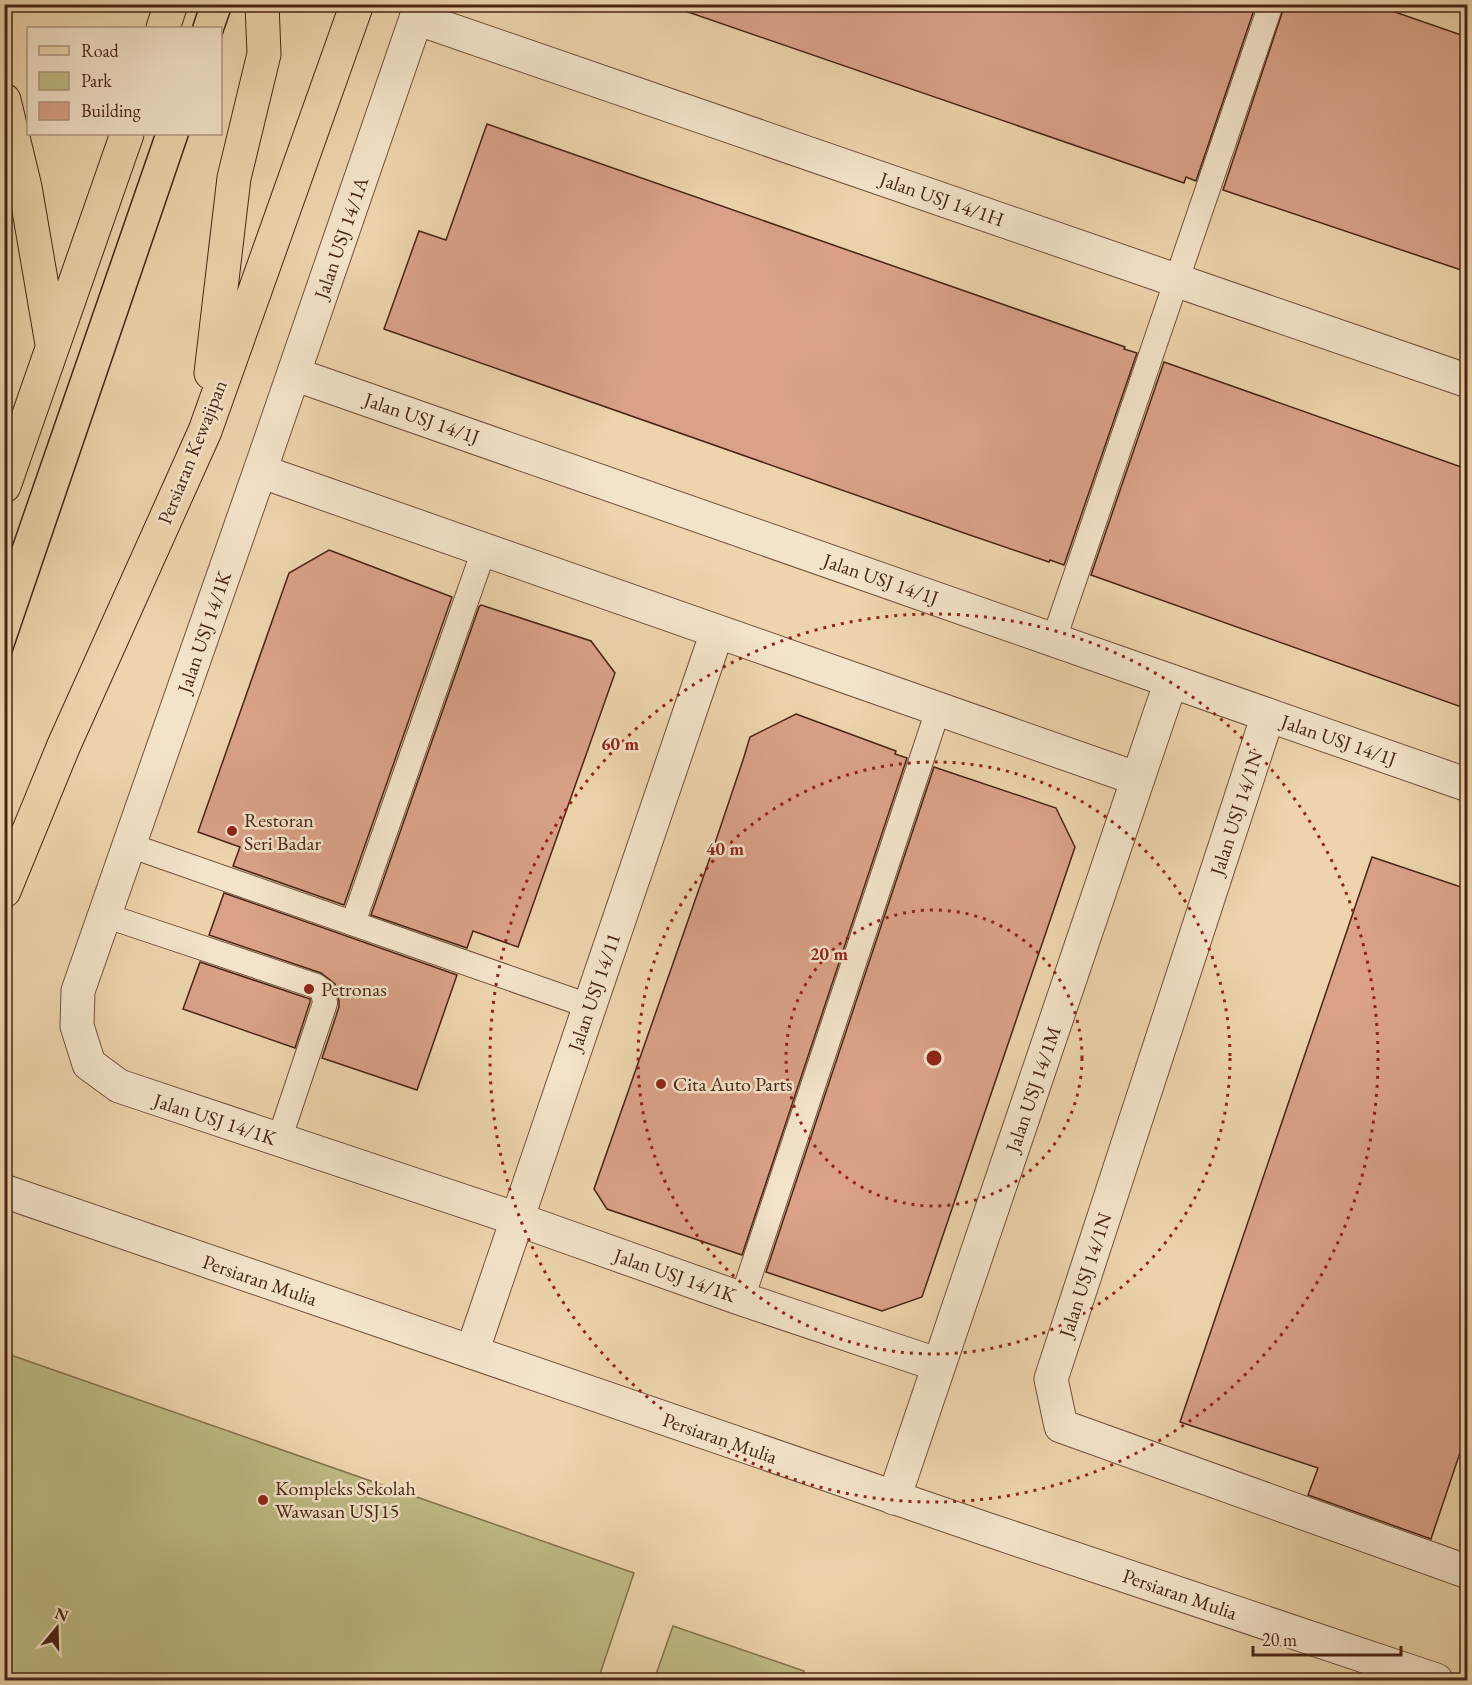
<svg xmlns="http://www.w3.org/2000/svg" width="1472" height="1685" font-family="'EB Garamond',serif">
<rect width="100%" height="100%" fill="#edd4ac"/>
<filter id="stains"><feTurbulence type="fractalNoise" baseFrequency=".00333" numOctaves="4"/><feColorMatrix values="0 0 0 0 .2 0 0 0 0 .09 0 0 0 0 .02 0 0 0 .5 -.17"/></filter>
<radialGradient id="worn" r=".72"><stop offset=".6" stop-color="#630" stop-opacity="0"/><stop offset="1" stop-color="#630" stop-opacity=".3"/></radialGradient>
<path fill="#bfbb85" stroke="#84704d" stroke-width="1.5" d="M 5,1353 L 634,1573 L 598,1680 L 5,1680 Z
M 673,1626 L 804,1671 L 801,1680 L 654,1680 Z"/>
<path fill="#daa188" stroke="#482415" stroke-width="1.5" d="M 686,4 L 1256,4 L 1196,181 L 1186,177 L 1184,183 L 685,11 Z
M 1285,4 L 1372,4 L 1467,37 L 1467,272 L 1223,190 Z
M 487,124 L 1125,347 L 1124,349 L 1137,353 L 1064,565 L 1050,560 L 1049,562 L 964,533 L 384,329 L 419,231 L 446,240 Z
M 1164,362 L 1467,469 L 1467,709 L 1091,575 Z
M 329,550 L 452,597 L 344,905 L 233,866 L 240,847 L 198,832 L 289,573 Z
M 481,605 L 591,641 L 615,673 L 518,947 L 473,931 L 467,948 L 371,915 L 479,607 Z
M 796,714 L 896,751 L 895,754 L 907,758 L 742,1255 L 607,1209 L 594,1189 L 712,852 L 743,760 L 750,737 Z
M 934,767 L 1056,808 L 1075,847 L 922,1297 L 882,1311 L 766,1272 Z
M 1372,857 L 1467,889 L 1467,1432 L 1431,1539 L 1308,1495 L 1318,1468 L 1180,1422 Z
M 224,893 L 457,975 L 417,1090 L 322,1058 L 339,1007 L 339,1001 L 335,984 L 321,973 L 209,935 Z
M 200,962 L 310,999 L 310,1002 L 295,1048 L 183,1009 Z"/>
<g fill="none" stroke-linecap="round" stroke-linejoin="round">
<defs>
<path id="service" d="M 1054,639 L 1271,4
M 129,845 L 589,1006
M 104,915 L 316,986 L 323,991 L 325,1003 L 279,1140
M 353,923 L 484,550
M 742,1299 L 938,710"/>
<path id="minor" d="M 421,4 L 260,471 L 78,991 L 77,1026 L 89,1064 L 119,1086 L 517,1219 L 742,1299 L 939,1365
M 416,18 L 1468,381
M 294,374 L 1468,785
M 260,471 L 1138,779
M 1268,715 L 1051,1379 L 1061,1426 L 1468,1572
M 472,1352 L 717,632
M 894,1498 L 1171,681"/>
<path id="tertiary" d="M 4,1191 L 989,1530 L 1436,1680"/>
<path id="primary" d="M 163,28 L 171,4
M 4,100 L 25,187 L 52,344
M 211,373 L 234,178 L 264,54 L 262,4
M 4,486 L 127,134
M 4,891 L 64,745 L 205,431 L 357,4"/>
</defs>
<use href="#service" stroke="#71503b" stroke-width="26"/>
<use href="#minor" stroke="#71503b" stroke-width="35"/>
<use href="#tertiary" stroke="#71503b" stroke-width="35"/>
<use href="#primary" stroke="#482415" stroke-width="35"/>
<use href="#service" stroke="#f3e3c9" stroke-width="24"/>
<use href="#minor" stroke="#f3e3c9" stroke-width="33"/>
<use href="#tertiary" stroke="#f3e3c9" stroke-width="33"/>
<use href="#primary" stroke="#edd4ac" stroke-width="33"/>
<path stroke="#482415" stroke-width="1.5" d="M 192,28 L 200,4
M 220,41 L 233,4
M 4,570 L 155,134
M 4,676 L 189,134"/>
</g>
<g fill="none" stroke="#8f2418" stroke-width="3" stroke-dasharray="3 6">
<circle cx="934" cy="1058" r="148"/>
<circle cx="934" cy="1058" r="296"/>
<circle cx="934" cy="1058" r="444"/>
</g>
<g fill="#8f2418" stroke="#f3e3c9" stroke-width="2">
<circle cx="232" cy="831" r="6"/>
<circle cx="309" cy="989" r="6"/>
<circle cx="661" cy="1084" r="6"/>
<circle cx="263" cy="1500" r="6"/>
</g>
<g text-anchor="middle" stroke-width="5" stroke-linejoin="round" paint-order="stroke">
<g font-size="20" fill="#482415" stroke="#f3e3c9">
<text transform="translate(942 199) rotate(19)" y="7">Jalan USJ 14/1H</text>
<text transform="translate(341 238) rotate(-71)" y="7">Jalan USJ 14/1A</text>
<text transform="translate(422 418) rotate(19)" y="7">Jalan USJ 14/1J</text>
<text transform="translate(192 452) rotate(-68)" y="7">Persiaran Kewajipan</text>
<text transform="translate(881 579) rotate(19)" y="7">Jalan USJ 14/1J</text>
<text transform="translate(204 632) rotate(-71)" y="7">Jalan USJ 14/1K</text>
<text transform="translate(1339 740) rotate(19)" y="7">Jalan USJ 14/1J</text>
<text transform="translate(1236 813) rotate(-72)" y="7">Jalan USJ 14/1N</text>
<text transform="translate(594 992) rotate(-71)" y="7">Jalan USJ 14/11</text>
<text transform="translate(1033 1089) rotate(-71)" y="7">Jalan USJ 14/1M</text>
<text transform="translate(215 1119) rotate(18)" y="7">Jalan USJ 14/1K</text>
<text transform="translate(675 1275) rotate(19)" y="7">Jalan USJ 14/1K</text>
<text transform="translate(1085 1275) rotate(-72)" y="7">Jalan USJ 14/1N</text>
<text transform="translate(260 1280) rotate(19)" y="7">Persiaran Mulia</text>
<text transform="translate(720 1438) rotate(19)" y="7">Persiaran Mulia</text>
<text transform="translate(1180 1594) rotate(19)" y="7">Persiaran Mulia</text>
</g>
<g font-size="20" fill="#482415" stroke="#f3e3c9" text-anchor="start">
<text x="244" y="827">Restoran<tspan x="244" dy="23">Seri Badar</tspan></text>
<text x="321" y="996">Petronas</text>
<text x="673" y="1091">Cita Auto Parts</text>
<text x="275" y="1495">Kompleks Sekolah<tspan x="275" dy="23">Wawasan USJ15</tspan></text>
</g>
</g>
<circle cx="934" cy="1058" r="9" fill="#8f2418" stroke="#f3e3c9" stroke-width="3"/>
<g font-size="18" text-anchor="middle" font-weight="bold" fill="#8f2418" stroke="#f3e3c9" stroke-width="5" stroke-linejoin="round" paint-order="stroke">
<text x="620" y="750">60 m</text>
<text x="725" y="855">40 m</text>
<text x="829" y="960">20 m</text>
</g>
<rect width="1472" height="1685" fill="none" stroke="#edd4ac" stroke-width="24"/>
<rect x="6" y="6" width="1460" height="1673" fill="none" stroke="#482415" stroke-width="3"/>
<rect x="12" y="12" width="1448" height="1661" fill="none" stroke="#482415" stroke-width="1.5"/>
<rect x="27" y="27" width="195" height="108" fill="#f3e3c9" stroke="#af9781" stroke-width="1.5"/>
<rect x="39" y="46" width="30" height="9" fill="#edd4ac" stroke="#af9781" stroke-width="1.5"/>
<text x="81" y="57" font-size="18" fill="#482415">Road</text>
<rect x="39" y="72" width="30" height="18" fill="#bfbb85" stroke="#af9781" stroke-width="1.5"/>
<text x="81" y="87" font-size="18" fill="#482415">Park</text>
<rect x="39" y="102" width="30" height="18" fill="#daa188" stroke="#af9781" stroke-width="1.5"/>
<text x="81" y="117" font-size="18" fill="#482415">Building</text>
<g transform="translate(57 1628) rotate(19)" stroke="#f3e3c9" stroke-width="4.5" paint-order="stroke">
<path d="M0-4.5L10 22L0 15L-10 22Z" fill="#482415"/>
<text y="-9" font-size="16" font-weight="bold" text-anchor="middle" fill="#482415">N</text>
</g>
<path d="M1253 1646v9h148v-9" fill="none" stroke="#482415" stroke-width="3"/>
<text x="1262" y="1646" font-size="18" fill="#482415" stroke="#f3e3c9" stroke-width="4.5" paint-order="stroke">20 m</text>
<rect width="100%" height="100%" filter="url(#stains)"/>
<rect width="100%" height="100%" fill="url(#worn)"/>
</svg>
